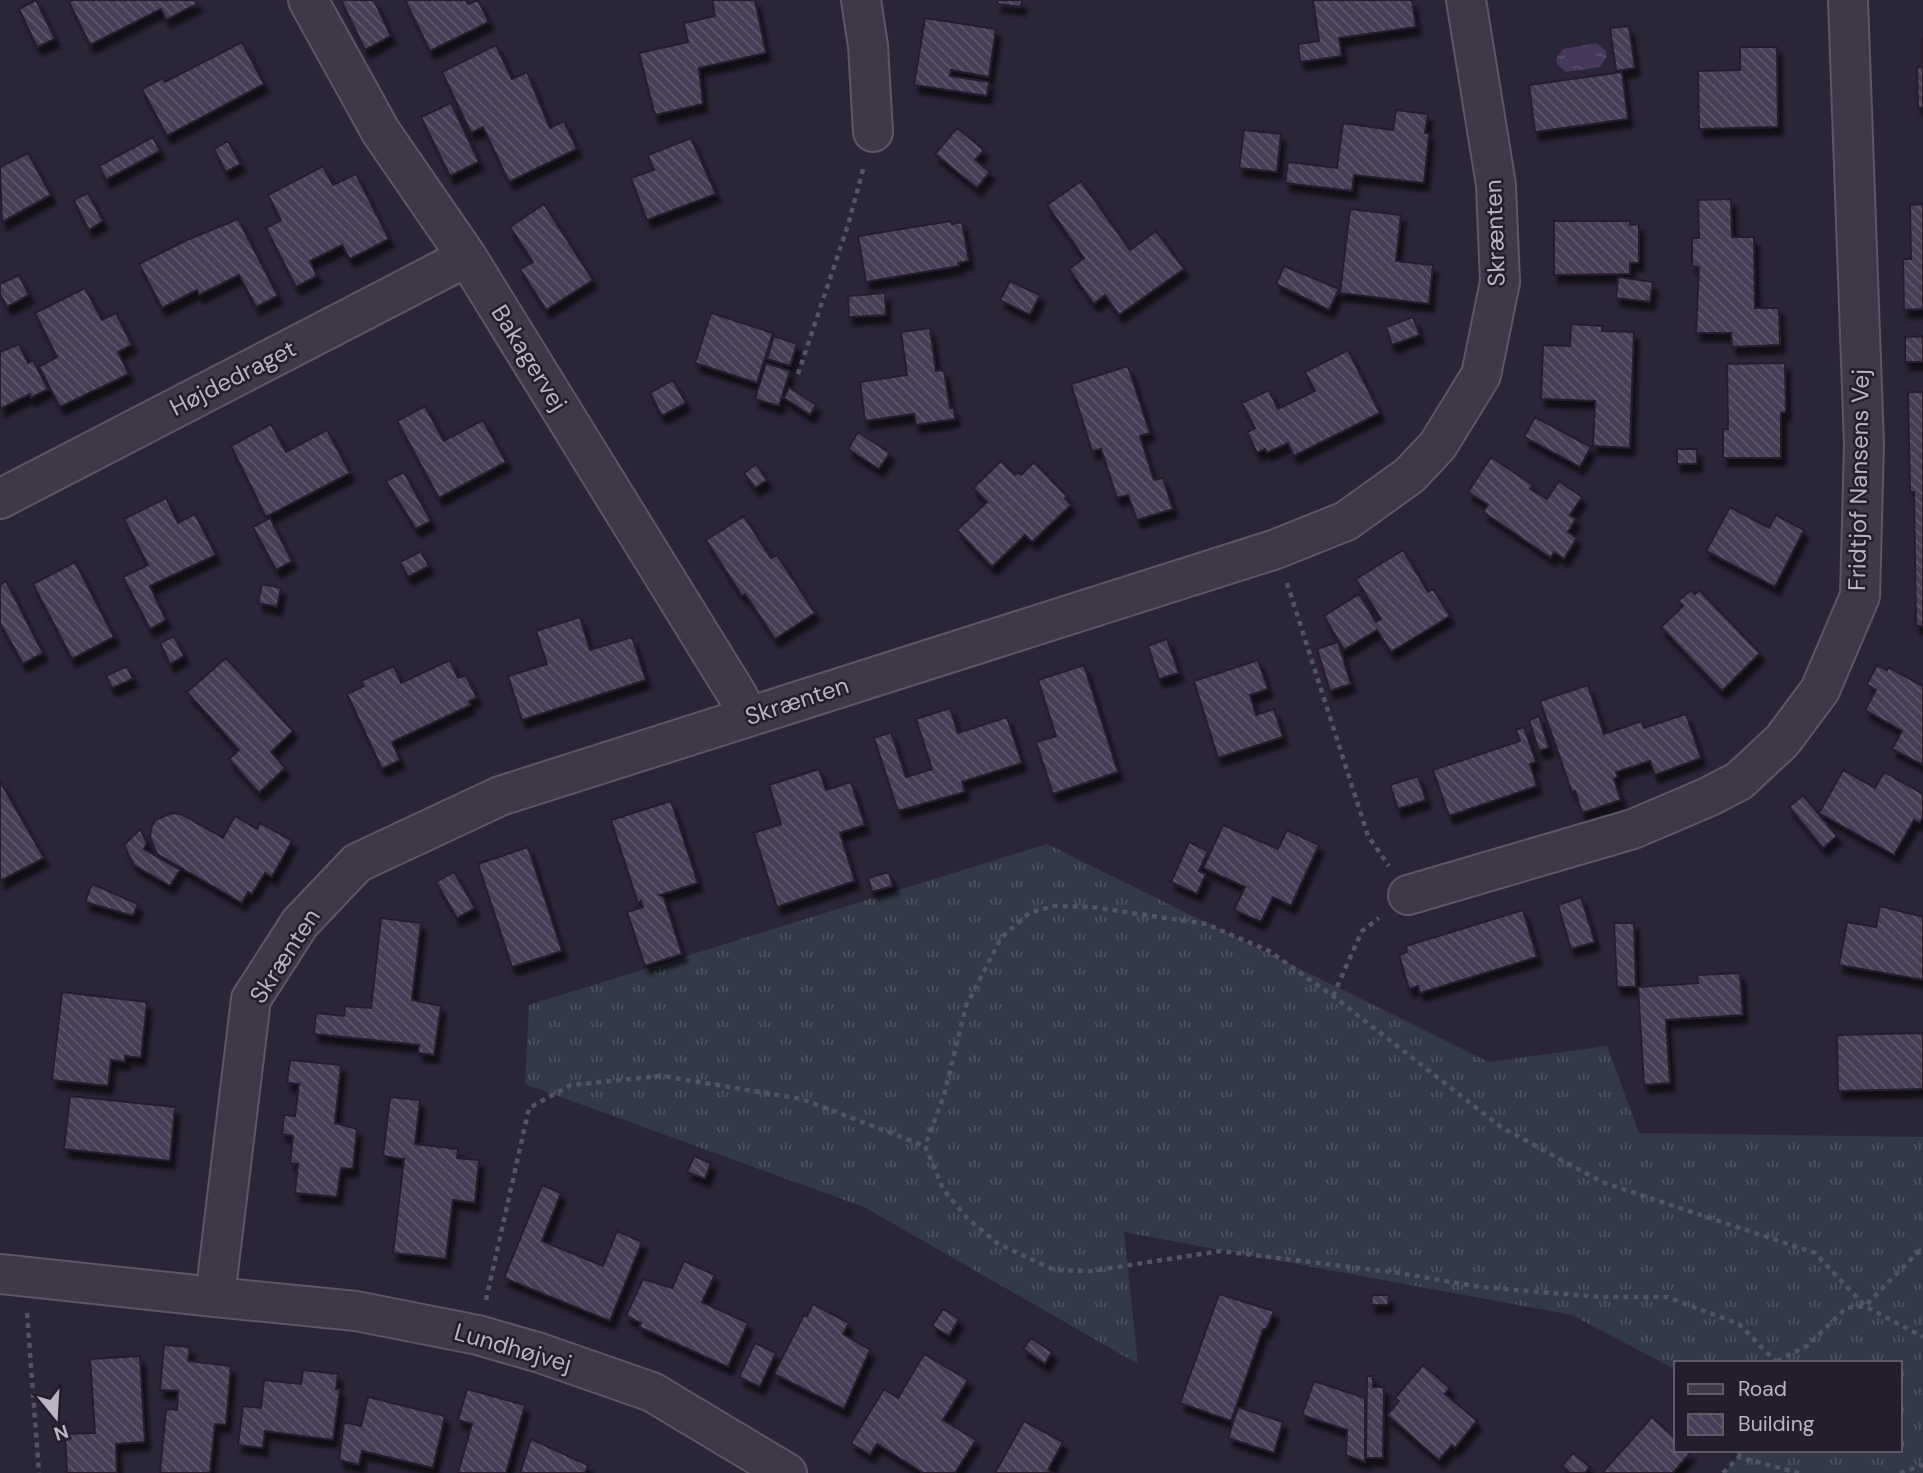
<svg xmlns="http://www.w3.org/2000/svg" width="1923" height="1473" font-family="'DM Sans',sans-serif">
<defs>
<pattern id="grass-tufts" width="24" height="20" patternUnits="userSpaceOnUse" patternTransform="scale(1.75)"><rect width="24" height="20" fill="#323947"/><path d="M3 7l-1-3M5 7V3M7 7l1-3M15 17l-1-3M17 17v-4M19 17l1-3" fill="none" stroke="#4e5360"/></pattern>
<pattern id="water-ripples" width="26" height="14" patternUnits="userSpaceOnUse" patternTransform="scale(1.75)"><rect width="26" height="14" fill="#45385b"/><path d="M2 4q2-2 4 0t4 0M15 11q2-2 4 0t4 0" fill="none" stroke="#5e5271"/></pattern>
<pattern id="building-back-hatch" width="6" height="6" patternUnits="userSpaceOnUse" patternTransform="scale(1.75)"><rect width="6" height="6" fill="#473e55"/><path d="M-1 5l2 2M0 0l6 6M5-1l2 2" fill="none" stroke="#5f586c"/></pattern>
<filter id="shadow"><feDropShadow dx="4.5" dy="8" stdDeviation="2" flood-color="#0009"/></filter>
</defs>
<rect width="100%" height="100%" fill="#2b2538"/>
<path fill="url(#grass-tufts)" d="M 1047,844 L 1489,1062 L 1607,1046 L 1639,1133 L 1923,1137 L 1923,1473 L 1723,1473 L 1746,1450 L 1900,1450 L 1900,1363 L 1676,1363 L 1676,1370 L 1572,1315 L 1124,1232 L 1138,1364 L 864,1207 L 525,1084 L 529,1005 Z"/>
<path fill="url(#water-ripples)" d="M 1596,43 L 1606,51 L 1607,56 L 1600,67 L 1566,72 L 1557,64 L 1556,59 L 1563,49 Z"/>
<path fill="url(#building-back-hatch)" stroke="#251f2f" stroke-width="2" filter="url(#shadow)" d="M 36,0 L 55,39 L 37,47 L 19,9 Z
M 72,0 L 195,0 L 197,4 L 166,20 L 161,9 L 90,45 L 69,2 Z
M 341,0 L 374,0 L 391,36 L 365,50 Z
M 405,0 L 466,0 L 468,4 L 478,0 L 489,22 L 430,51 Z
M 712,0 L 755,0 L 766,53 L 699,68 L 703,104 L 655,115 L 639,53 L 688,42 L 684,23 L 715,16 Z
M 998,0 L 1022,0 L 1021,7 L 997,4 Z
M 1313,0 L 1412,0 L 1416,27 L 1339,38 L 1342,56 L 1300,62 L 1298,44 L 1319,41 Z
M 925,18 L 996,29 L 989,77 L 951,70 L 950,76 L 989,82 L 987,96 L 914,85 Z
M 1629,26 L 1635,68 L 1616,71 L 1610,28 Z
M 1923,37 L 1923,108 L 1918,108 L 1917,67 L 1923,67 Z
M 242,42 L 264,84 L 167,136 L 142,89 L 163,78 L 165,82 Z
M 496,45 L 512,79 L 527,72 L 550,128 L 564,121 L 577,149 L 509,182 L 483,127 L 471,133 L 442,72 Z
M 1740,47 L 1777,47 L 1778,127 L 1699,129 L 1698,71 L 1740,70 Z
M 1622,72 L 1628,119 L 1535,132 L 1529,85 Z
M 451,103 L 479,162 L 450,176 L 421,117 Z
M 1396,110 L 1428,114 L 1425,133 L 1429,134 L 1424,183 L 1354,175 L 1352,191 L 1285,183 L 1288,162 L 1337,168 L 1343,123 L 1393,130 Z
M 957,128 L 984,150 L 975,160 L 990,172 L 977,188 L 935,154 Z
M 1244,130 L 1281,134 L 1277,172 L 1239,168 Z
M 153,137 L 160,151 L 106,180 L 99,166 Z
M 691,138 L 716,194 L 647,220 L 631,178 L 654,170 L 648,155 Z
M 228,141 L 241,164 L 226,172 L 214,149 Z
M 28,153 L 51,195 L 2,222 L 0,167 Z
M 323,166 L 333,185 L 356,174 L 389,239 L 350,259 L 342,245 L 310,261 L 317,276 L 296,287 L 266,228 L 281,220 L 268,195 Z
M 1081,181 L 1130,250 L 1156,231 L 1184,269 L 1119,315 L 1105,295 L 1094,304 L 1069,269 L 1084,258 L 1047,205 Z
M 88,193 L 103,221 L 89,230 L 75,203 L 75,199 Z
M 1731,199 L 1732,237 L 1754,237 L 1755,308 L 1779,308 L 1780,345 L 1732,347 L 1731,333 L 1696,333 L 1699,267 L 1692,266 L 1692,238 L 1699,238 L 1698,200 Z
M 544,204 L 593,280 L 546,310 L 520,269 L 533,262 L 510,227 Z
M 1923,204 L 1923,309 L 1904,310 L 1903,259 L 1911,259 L 1910,205 Z
M 1350,209 L 1401,215 L 1396,261 L 1433,265 L 1429,304 L 1340,293 Z
M 238,219 L 278,296 L 256,307 L 239,275 L 199,295 L 197,290 L 162,308 L 139,264 L 187,240 Z
M 951,221 L 952,224 L 962,222 L 969,261 L 958,263 L 959,266 L 866,282 L 858,236 Z
M 1554,221 L 1630,221 L 1630,225 L 1639,224 L 1639,263 L 1630,263 L 1630,274 L 1554,275 Z
M 1284,266 L 1339,289 L 1329,310 L 1276,284 Z
M 19,275 L 29,295 L 7,307 L 0,294 L 0,284 Z
M 1618,277 L 1653,282 L 1650,302 L 1616,298 Z
M 1010,281 L 1040,295 L 1030,315 L 1000,300 Z
M 85,288 L 102,320 L 116,313 L 132,345 L 118,352 L 129,374 L 60,407 L 39,367 L 57,357 L 35,313 Z
M 885,293 L 886,315 L 849,317 L 848,296 Z
M 711,313 L 773,333 L 757,383 L 695,363 Z
M 1413,317 L 1420,335 L 1392,345 L 1386,327 Z
M 1571,324 L 1603,326 L 1602,331 L 1634,332 L 1630,448 L 1593,446 L 1595,401 L 1541,399 L 1543,345 L 1570,346 Z
M 930,328 L 936,371 L 944,370 L 950,408 L 954,408 L 955,419 L 916,425 L 914,414 L 865,421 L 860,382 L 907,375 L 901,332 Z
M 774,336 L 797,344 L 790,366 L 767,359 Z
M 1923,336 L 1923,362 L 1905,362 L 1905,337 Z
M 19,344 L 28,363 L 33,360 L 48,389 L 31,398 L 30,394 L 0,409 L 0,352 Z
M 1348,350 L 1380,413 L 1294,456 L 1288,443 L 1267,453 L 1265,449 L 1257,453 L 1247,432 L 1255,428 L 1242,403 L 1269,390 L 1278,409 L 1315,391 L 1305,372 Z
M 766,363 L 790,371 L 779,406 L 755,399 Z
M 1785,363 L 1786,412 L 1781,413 L 1781,458 L 1723,458 L 1723,429 L 1728,429 L 1727,364 Z
M 1128,366 L 1150,433 L 1140,436 L 1154,480 L 1163,478 L 1173,509 L 1137,520 L 1128,495 L 1117,498 L 1101,449 L 1092,451 L 1071,384 Z
M 673,380 L 686,403 L 662,416 L 650,393 Z
M 789,387 L 816,405 L 810,415 L 784,398 Z
M 1908,392 L 1923,392 L 1923,626 L 1916,626 L 1914,492 L 1910,492 Z
M 425,406 L 444,441 L 483,420 L 506,462 L 439,498 L 397,421 Z
M 1535,417 L 1591,447 L 1580,467 L 1524,437 Z
M 271,424 L 286,452 L 327,430 L 350,473 L 266,517 L 231,446 Z
M 858,432 L 890,453 L 879,469 L 848,449 Z
M 1677,449 L 1697,449 L 1697,464 L 1677,464 Z
M 1491,457 L 1533,485 L 1530,489 L 1547,499 L 1559,481 L 1582,497 L 1570,515 L 1576,519 L 1568,532 L 1577,538 L 1564,559 L 1554,552 L 1551,558 L 1483,512 L 1488,505 L 1468,492 Z
M 1001,461 L 1015,475 L 1019,472 L 1021,475 L 1034,462 L 1067,496 L 1065,498 L 1071,505 L 1032,542 L 1025,535 L 992,567 L 957,530 L 987,502 L 973,488 Z
M 756,464 L 767,480 L 755,488 L 744,473 Z
M 404,472 L 431,521 L 416,529 L 386,481 Z
M 166,498 L 178,523 L 195,514 L 216,555 L 150,586 L 166,620 L 150,629 L 123,577 L 148,565 L 124,519 Z
M 1730,507 L 1769,528 L 1776,515 L 1804,530 L 1775,587 L 1706,551 Z
M 744,516 L 771,558 L 777,555 L 815,613 L 775,639 L 745,594 L 742,596 L 706,540 Z
M 270,518 L 292,561 L 276,570 L 253,527 Z
M 1403,550 L 1428,592 L 1433,589 L 1450,616 L 1391,652 L 1377,630 L 1344,650 L 1324,616 L 1359,594 L 1376,622 L 1381,619 L 1356,579 Z
M 421,551 L 429,566 L 408,577 L 400,562 Z
M 75,562 L 114,637 L 72,659 L 33,584 Z
M 6,581 L 43,653 L 23,664 L 0,623 L 0,585 Z
M 262,584 L 281,588 L 277,607 L 258,603 Z
M 1691,590 L 1695,594 L 1699,590 L 1760,653 L 1722,691 L 1661,627 L 1683,606 L 1678,601 Z
M 580,617 L 590,650 L 632,637 L 646,680 L 522,720 L 508,676 L 547,664 L 536,631 Z
M 174,636 L 184,656 L 170,664 L 160,643 Z
M 1167,639 L 1179,673 L 1159,679 L 1148,646 Z
M 1338,642 L 1351,684 L 1330,691 L 1317,649 Z
M 226,658 L 293,731 L 271,752 L 285,768 L 259,793 L 229,759 L 239,750 L 187,692 Z
M 450,660 L 458,678 L 466,675 L 477,698 L 469,701 L 471,705 L 392,742 L 400,760 L 382,769 L 347,694 L 364,686 L 361,681 L 394,666 L 401,683 Z
M 1258,660 L 1268,689 L 1250,695 L 1256,715 L 1274,709 L 1283,737 L 1218,758 L 1194,681 Z
M 1084,665 L 1118,772 L 1053,794 L 1036,742 L 1056,736 L 1038,680 Z
M 1877,665 L 1887,670 L 1888,667 L 1923,686 L 1923,765 L 1892,749 L 1902,731 L 1865,710 L 1876,690 L 1867,684 Z
M 127,666 L 133,679 L 112,688 L 106,676 Z
M 1588,685 L 1604,734 L 1642,721 L 1644,728 L 1686,714 L 1701,758 L 1655,775 L 1650,761 L 1616,772 L 1618,777 L 1614,779 L 1621,800 L 1582,813 L 1575,791 L 1572,792 L 1540,701 Z
M 950,708 L 958,733 L 1007,717 L 1022,763 L 962,782 L 965,792 L 898,811 L 874,738 L 891,732 L 906,777 L 932,769 L 916,719 Z
M 1539,716 L 1549,748 L 1539,751 L 1529,720 Z
M 1524,727 L 1536,762 L 1530,764 L 1537,786 L 1449,816 L 1433,770 L 1520,741 L 1516,730 Z
M 819,769 L 826,790 L 851,782 L 865,825 L 840,833 L 855,881 L 777,907 L 754,833 L 781,824 L 769,785 Z
M 1843,770 L 1875,788 L 1884,772 L 1923,794 L 1923,817 L 1920,823 L 1914,820 L 1894,855 L 1819,813 Z
M 1418,776 L 1426,800 L 1398,809 L 1390,785 Z
M 0,781 L 44,858 L 0,881 Z
M 1803,795 L 1837,836 L 1823,848 L 1789,807 Z
M 671,801 L 698,883 L 660,895 L 664,898 L 682,954 L 645,966 L 627,912 L 643,907 L 641,901 L 638,903 L 611,820 Z
M 172,813 L 181,814 L 223,838 L 235,816 L 257,829 L 260,823 L 292,841 L 272,877 L 265,873 L 252,894 L 248,892 L 242,903 L 157,854 L 150,837 L 151,828 L 155,820 Z
M 1223,825 L 1278,849 L 1287,830 L 1319,845 L 1291,906 L 1273,897 L 1261,922 L 1234,910 L 1245,887 L 1203,868 Z
M 140,829 L 147,843 L 144,849 L 180,870 L 170,886 L 134,865 L 124,845 Z
M 1189,842 L 1208,851 L 1199,871 L 1206,874 L 1197,894 L 1171,882 Z
M 528,847 L 562,951 L 512,967 L 478,864 Z
M 454,872 L 475,908 L 457,918 L 436,882 Z
M 889,872 L 893,886 L 872,892 L 868,878 Z
M 92,884 L 138,904 L 133,916 L 85,902 Z
M 1581,897 L 1595,942 L 1571,949 L 1558,905 Z
M 1880,906 L 1923,917 L 1923,980 L 1839,965 L 1847,922 L 1876,927 Z
M 1523,910 L 1537,957 L 1420,993 L 1418,986 L 1409,989 L 1399,955 L 1407,952 L 1406,946 Z
M 381,918 L 421,923 L 412,1000 L 441,1006 L 434,1055 L 418,1053 L 419,1045 L 314,1034 L 316,1013 L 344,1016 L 345,1006 L 371,1008 Z
M 1614,923 L 1634,923 L 1636,987 L 1617,987 Z
M 1740,973 L 1743,1015 L 1666,1020 L 1670,1083 L 1644,1085 L 1638,987 L 1698,983 L 1697,975 Z
M 62,992 L 147,1002 L 141,1058 L 125,1056 L 125,1062 L 111,1060 L 108,1086 L 52,1080 Z
M 1923,1033 L 1923,1089 L 1838,1091 L 1837,1035 Z
M 290,1060 L 341,1065 L 335,1123 L 357,1129 L 353,1169 L 341,1168 L 337,1197 L 295,1193 L 298,1164 L 290,1163 L 293,1136 L 282,1134 L 284,1115 L 295,1116 L 299,1084 L 287,1083 Z
M 70,1096 L 175,1107 L 170,1161 L 64,1149 Z
M 390,1097 L 420,1100 L 415,1144 L 458,1149 L 457,1158 L 479,1160 L 475,1203 L 453,1200 L 446,1259 L 393,1253 L 404,1159 L 383,1156 Z
M 694,1156 L 711,1163 L 705,1179 L 687,1172 Z
M 542,1185 L 561,1193 L 542,1241 L 603,1266 L 617,1231 L 642,1242 L 610,1321 L 504,1278 Z
M 684,1261 L 715,1275 L 702,1302 L 748,1323 L 728,1367 L 639,1327 L 641,1323 L 626,1316 L 643,1279 L 672,1288 Z
M 1219,1294 L 1274,1311 L 1267,1328 L 1263,1330 L 1231,1421 L 1180,1403 Z
M 1372,1295 L 1389,1295 L 1388,1305 L 1371,1305 Z
M 813,1304 L 849,1323 L 843,1334 L 870,1350 L 844,1409 L 774,1374 L 804,1315 L 807,1316 Z
M 943,1309 L 959,1319 L 949,1336 L 932,1326 Z
M 1031,1338 L 1052,1352 L 1045,1364 L 1023,1349 Z
M 755,1343 L 776,1353 L 760,1387 L 739,1377 Z
M 164,1345 L 190,1347 L 188,1361 L 231,1366 L 226,1425 L 215,1424 L 210,1473 L 160,1473 L 166,1409 L 177,1410 L 178,1391 L 160,1390 Z
M 924,1354 L 968,1380 L 943,1420 L 976,1440 L 955,1473 L 923,1473 L 877,1444 L 870,1455 L 851,1443 L 884,1389 L 898,1398 Z
M 140,1356 L 145,1442 L 116,1444 L 117,1473 L 67,1473 L 65,1434 L 95,1433 L 90,1359 Z
M 1423,1365 L 1450,1388 L 1445,1394 L 1477,1421 L 1455,1448 L 1452,1445 L 1439,1460 L 1387,1415 L 1399,1401 L 1395,1398 Z
M 303,1370 L 338,1374 L 336,1389 L 340,1389 L 333,1440 L 265,1431 L 263,1448 L 238,1445 L 243,1406 L 261,1408 L 264,1380 L 301,1384 Z
M 1367,1376 L 1373,1376 L 1373,1387 L 1384,1387 L 1383,1458 L 1366,1458 Z
M 1314,1381 L 1365,1398 L 1365,1462 L 1346,1455 L 1347,1430 L 1302,1415 Z
M 467,1389 L 525,1405 L 506,1473 L 458,1473 L 472,1424 L 458,1420 Z
M 368,1397 L 445,1416 L 433,1468 L 362,1451 L 359,1465 L 339,1460 L 344,1422 L 361,1426 Z
M 1238,1407 L 1283,1422 L 1274,1453 L 1228,1438 Z
M 1652,1417 L 1676,1439 L 1676,1450 L 1691,1452 L 1673,1473 L 1602,1473 Z
M 1024,1421 L 1063,1442 L 1048,1470 L 1053,1473 L 995,1473 Z
M 531,1439 L 588,1465 L 585,1473 L 520,1473 Z
M 1573,1453 L 1590,1467 L 1585,1473 L 1570,1473 L 1562,1466 Z"/>
<g fill="none" stroke-linecap="round" stroke-linejoin="round">
<defs>
<path id="minor" d="M 308,0 L 381,132 L 467,257 L 738,696 L 747,717
M 861,0 L 868,46 L 873,132
M 0,499 L 467,257
M 1408,895 L 1633,829 L 1708,797 L 1739,781 L 1782,741 L 1820,690 L 1860,596 L 1864,444 L 1848,0
M 0,1274 L 215,1297 L 251,999 L 300,923 L 357,863 L 500,796 L 1276,549 L 1346,521 L 1410,475 L 1438,445 L 1481,375 L 1500,282 L 1496,185 L 1466,0
M 215,1297 L 356,1311 L 478,1335 L 540,1353 L 652,1392 L 787,1473"/>
</defs>
<use href="#minor" stroke="#5c5666" stroke-width="42"/>
<path stroke="#535463" stroke-width="4.5" stroke-dasharray="5 5" stroke-linecap="butt" d="M 798,374 L 848,225 L 864,166
M 1287,583 L 1368,836 L 1389,866
M 1333,996 L 1362,931 L 1379,918
M 486,1300 L 529,1108 L 571,1085 L 662,1076 L 802,1099 L 925,1146
M 27,1313 L 39,1473
M 1777,1361 L 1807,1346 L 1846,1308 L 1865,1306 L 1923,1247
M 1777,1363 L 1739,1324 L 1667,1297 L 1601,1297 L 1480,1287 L 1399,1273 L 1221,1251 L 1091,1271 L 1054,1270 L 997,1243 L 967,1218 L 943,1189 L 925,1146 L 944,1095 L 966,1006 L 1001,938 L 1029,913 L 1054,906 L 1092,907 L 1206,924 L 1269,951 L 1333,996 L 1501,1127 L 1602,1182 L 1815,1253 L 1865,1306 L 1923,1337
M 1739,1457 L 1741,1450
M 1723,1473 L 1739,1457 L 1799,1473
M 1900,1473 L 1923,1465"/>
<use href="#minor" stroke="#3e3848" stroke-width="38"/>
</g>
<g text-anchor="middle" stroke-width="5" stroke-linejoin="round" paint-order="stroke">
<g font-size="24" fill="#bab3c4" stroke="#231d2d">
<text transform="translate(1495 233) rotate(-92)" y="8">Skrænten</text>
<text transform="translate(529 358) rotate(58)" y="8">Bakagervej</text>
<text transform="translate(233 378) rotate(-27)" y="8">Højdedraget</text>
<text transform="translate(1859 480) rotate(-89)" y="8">Fridtjof Nansens Vej</text>
<text transform="translate(797 701) rotate(-18)" y="8">Skrænten</text>
<text transform="translate(285 956) rotate(-57)" y="8">Skrænten</text>
<text transform="translate(513 1348) rotate(16)" y="8">Lundhøjvej</text>
</g>
</g>
<rect x="1674" y="1361" width="228" height="91" fill="#231d2d" stroke="#5f5969" stroke-width="2"/>
<rect x="1688" y="1384" width="35" height="10" fill="#3e3848" stroke="#5f5969" stroke-width="2"/>
<text x="1738" y="1396" font-size="21" fill="#bab3c4">Road</text>
<rect x="1688" y="1414" width="35" height="21" fill="url(#building-back-hatch)" stroke="#5f5969" stroke-width="2"/>
<text x="1738" y="1431" font-size="21" fill="#bab3c4">Building</text>
<g transform="translate(56 1417) rotate(162)" stroke="#231d2d" stroke-width="5" paint-order="stroke">
<path d="M0-5L12 26L0 18L-12 26Z" fill="#bab3c4"/>
<text y="-10" font-size="19" font-weight="bold" text-anchor="middle" fill="#bab3c4">N</text>
</g>
</svg>
